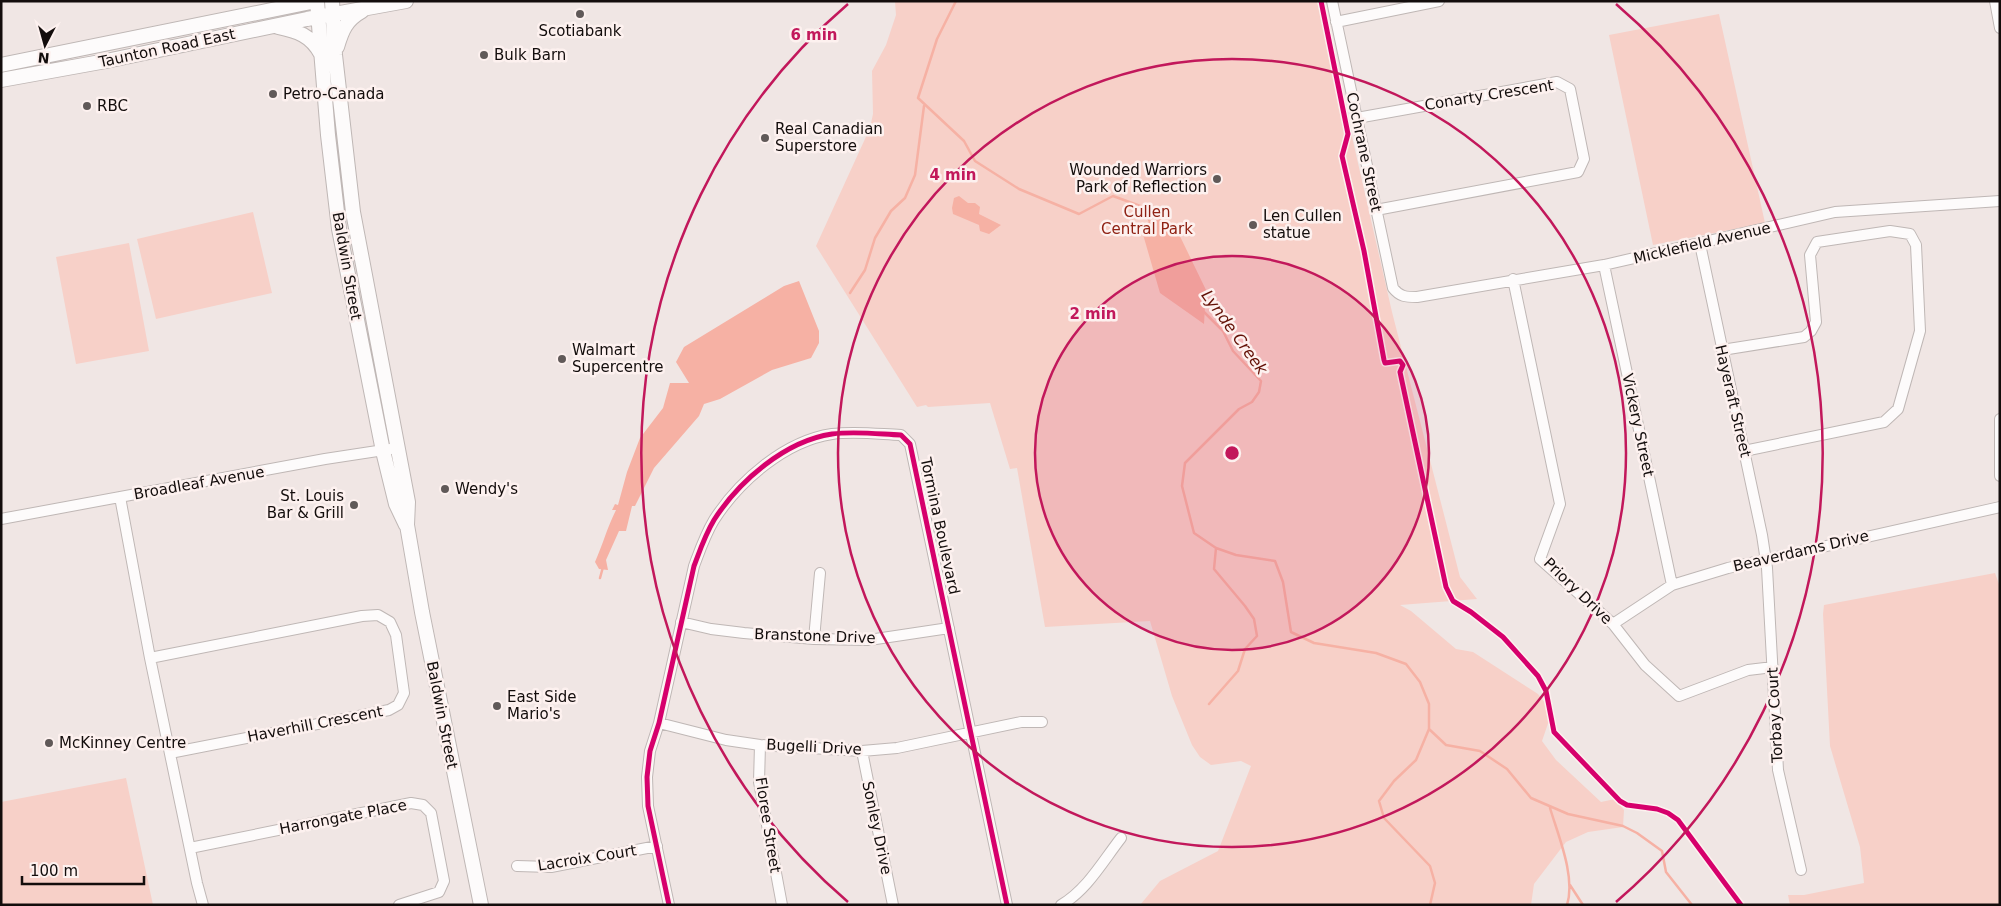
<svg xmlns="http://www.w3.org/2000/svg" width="2001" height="906" font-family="'DejaVu Sans',sans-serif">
<rect width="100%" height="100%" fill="#f0e6e4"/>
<path fill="#f7d0c8" d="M 895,1 L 1321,1 L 1392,312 L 1460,577 L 1477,599 L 1400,605 L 1411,611 L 1456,649 L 1473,652 L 1538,694 L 1552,712 L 1542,741 L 1556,760 L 1601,802 L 1615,799 L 1624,810 L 1623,827 L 1588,832 L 1566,842 L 1534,884 L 1531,905 L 1140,905 L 1160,881 L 1218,851 L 1251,766 L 1241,761 L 1211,765 L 1200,757 L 1192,745 L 1172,696 L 1150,621 L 1045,627 L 1017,468 L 1010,469 L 990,403 L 928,407 L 926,405 L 917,407 L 816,246 L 870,128 L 873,114 L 872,71 L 886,45 L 896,15 Z
M 1719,14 L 1765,223 L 1653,245 L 1609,35 Z
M 253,212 L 272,293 L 156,319 L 137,239 Z
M 129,243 L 149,351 L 76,364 L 56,257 Z
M 1995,573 L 2000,587 L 2000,905 L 1790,905 L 1788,895 L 1804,895 L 1864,883 L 1860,847 L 1830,746 L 1823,614 L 1824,605 Z
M 126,778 L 153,905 L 1,905 L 1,802 Z"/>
<path fill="#f6b1a4" d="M 959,196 L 968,203 L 975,203 L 980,207 L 979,214 L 1001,225 L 989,234 L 980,231 L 979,225 L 953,214 L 952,208 L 954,198 Z
M 1160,219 L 1175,226 L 1206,290 L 1204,324 L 1160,293 L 1142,231 L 1143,226 L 1149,222 Z
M 799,281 L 819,331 L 819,343 L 811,358 L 772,370 L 720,399 L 704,404 L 699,416 L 654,468 L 635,506 L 632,506 L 626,531 L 619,531 L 606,560 L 608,570 L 599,569 L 595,562 C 603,544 607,528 616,510 L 612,510 L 615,504 L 618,505 L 627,472 L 640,438 L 663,408 L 670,383 L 689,383 L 676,362 L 684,347 L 784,286 Z"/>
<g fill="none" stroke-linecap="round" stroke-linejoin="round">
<path stroke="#f6b1a4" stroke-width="2.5" d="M 956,1 L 937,39 L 918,98 L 964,141 L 975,161 L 1019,189 L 1079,214 L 1113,196 L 1143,207 L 1151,224
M 850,293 L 865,270 L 875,238 L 891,211 L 905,198 L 915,175 L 924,106
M 1204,312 L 1223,331 L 1233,351 L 1261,381 L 1259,392 L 1252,402 L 1239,409 L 1185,463 L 1182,486 L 1194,533 L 1216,548 L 1236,555 L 1275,561 L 1283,582 L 1291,632 L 1314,643 L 1376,653 L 1406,664 L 1420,682 L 1429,704 L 1429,729 L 1416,760 L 1394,781 L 1379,801 L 1384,818 L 1430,866 L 1435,883 L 1430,905
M 600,578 L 603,567
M 1209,704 L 1238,671 L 1245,649 L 1257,636 L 1254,619 L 1245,606 L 1214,569 L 1216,548
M 1429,729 L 1446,745 L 1480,751 L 1507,769 L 1531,798 L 1568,814 L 1623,826 L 1637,833 L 1662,851 L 1666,872 L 1692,905
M 1550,808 C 1558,835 1576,877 1567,905
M 1570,885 L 1583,905"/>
<defs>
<path id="minor" d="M 1332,1 L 1393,288 C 1400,297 1406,297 1417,297 L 1604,265 L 1835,212 L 2000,201
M 1995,1 L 2000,28
M 1336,22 L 1439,1
M 1357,118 L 1557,82 L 1570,89 L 1584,159 L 1578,172 L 1376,210
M 1700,244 L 1762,535 L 1767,568 L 1778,770 L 1801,870
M 1604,265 L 1672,585
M 1513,279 L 1560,504 L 1540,559 L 1613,624 L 1645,665 L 1679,696 L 1748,670 L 1773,667
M 1722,350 L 1804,337 L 1811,331 L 1816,322 L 1810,255 L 1817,242 L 1890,231 L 1910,234 L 1916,245 L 1920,331 L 1898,409 L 1884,422 L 1744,451
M 2000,419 L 2000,476
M 120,497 L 150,658 L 197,883 L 203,905
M 1,519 L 325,459 L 397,448
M 681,622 L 711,629 L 744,633 L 814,639 L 869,640 L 949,628
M 1613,624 L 1672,585 L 1728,568 L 2000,507
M 814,639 L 820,573
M 150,658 L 362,616 L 378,615 L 390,622 L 396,635 L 404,693 L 398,705 L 389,710 L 170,753
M 659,723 L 726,740 L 760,745 L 862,751 L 897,748 L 1021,722 L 1042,722
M 760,745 L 759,782 L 782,905
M 862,751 L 893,905
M 190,848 L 411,803 L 423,805 L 431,813 L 444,881 L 439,892 L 399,905
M 517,866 L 551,867 L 657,846
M 669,905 L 648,806 L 647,777 L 650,751 L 659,723 L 694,566 C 700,550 705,535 714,520 C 739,481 785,441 832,434 C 855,431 878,434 901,435 L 910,444 L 1007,905
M 1061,905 C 1087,890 1103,861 1121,838"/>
<path id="major" d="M 317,1 L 328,135 L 339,229 L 383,451 L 396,504 L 406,525
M 332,1 L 335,55 L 353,212 L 408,502 L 407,525 L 422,612 L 481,905
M 278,27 C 297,31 311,35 321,54
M 337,47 C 342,30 346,20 362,11
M 1,65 L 316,1
M 1,80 L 106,61 L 307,19 L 406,1"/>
</defs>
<use href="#minor" stroke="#bfb7b5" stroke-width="12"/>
<use href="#major" stroke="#bfb7b5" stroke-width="16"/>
<use href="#minor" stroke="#fdfbfb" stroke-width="10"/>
<use href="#major" stroke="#fdfbfb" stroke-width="14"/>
<defs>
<path id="cycleway" d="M 1321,1 L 1348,134 L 1342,156 L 1364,251 L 1384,360 L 1385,363 L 1400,361 L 1403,365 L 1400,372 L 1446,587 L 1453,601 L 1471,612 L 1503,637 L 1538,676 L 1546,691 L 1554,732 L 1620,801 L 1627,805 L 1657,809 L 1668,813 L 1678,820 L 1741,905
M 669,905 L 648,806 L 647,777 L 650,751 L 659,723 L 694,566 C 700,550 705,535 714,520 C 739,481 785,441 832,434 C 855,431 878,434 901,435 L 910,444 L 1007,905"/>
</defs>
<use href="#cycleway" stroke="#fdf1ef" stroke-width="8"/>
<use href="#cycleway" stroke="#d6006c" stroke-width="5"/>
</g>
<circle cx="1232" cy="453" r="197" fill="#c2185b" fill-opacity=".12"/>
<g fill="none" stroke="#c2185b" stroke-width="2.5">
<circle cx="1232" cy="453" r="197"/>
<circle cx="1232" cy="453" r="394"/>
<path d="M848 902A591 591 0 0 1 848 4M1616 4A591 591 0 0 1 1616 902"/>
</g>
<g fill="#605958" stroke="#fdf1ef" stroke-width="2">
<circle cx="580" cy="14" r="5"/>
<circle cx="484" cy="55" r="5"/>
<circle cx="273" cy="94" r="5"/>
<circle cx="87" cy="106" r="5"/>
<circle cx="765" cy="138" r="5"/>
<circle cx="1217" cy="179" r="5"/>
<circle cx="1253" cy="225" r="5"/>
<circle cx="562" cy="359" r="5"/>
<circle cx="445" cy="489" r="5"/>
<circle cx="354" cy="505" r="5"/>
<circle cx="497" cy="706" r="5"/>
<circle cx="49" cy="743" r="5"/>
</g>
<g text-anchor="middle" stroke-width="5" stroke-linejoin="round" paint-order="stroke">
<g font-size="15" fill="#130d0c" stroke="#fdf1ef" text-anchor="start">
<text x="580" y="36" text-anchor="middle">Scotiabank</text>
<text x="494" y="60">Bulk Barn</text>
<text x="283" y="99">Petro-Canada</text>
<text x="97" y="111">RBC</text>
<text x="775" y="134">Real Canadian<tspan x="775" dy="17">Superstore</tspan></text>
<text x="1207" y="175" text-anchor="end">Wounded Warriors<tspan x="1207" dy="17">Park of Reflection</tspan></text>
<text x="1263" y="221">Len Cullen<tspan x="1263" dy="17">statue</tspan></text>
<text x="572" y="355">Walmart<tspan x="572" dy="17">Supercentre</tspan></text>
<text x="455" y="494">Wendy's</text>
<text x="344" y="501" text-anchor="end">St. Louis<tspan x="344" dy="17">Bar &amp; Grill</tspan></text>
<text x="507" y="702">East Side<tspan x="507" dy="17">Mario's</tspan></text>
<text x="59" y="748">McKinney Centre</text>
</g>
<g font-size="15" fill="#130d0c" stroke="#fdf1ef">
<text transform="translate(167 48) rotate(-12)" y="5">Taunton Road East</text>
<text transform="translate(1489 95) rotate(-9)" y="5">Conarty Crescent</text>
<text transform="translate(1364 152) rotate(78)" y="5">Cochrane Street</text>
<text transform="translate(1702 243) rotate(-13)" y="5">Micklefield Avenue</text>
<text transform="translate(347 266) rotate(80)" y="5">Baldwin Street</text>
<text transform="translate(1733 401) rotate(77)" y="5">Hayeraft Street</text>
<text transform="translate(1638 425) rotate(78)" y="5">Vickery Street</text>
<text transform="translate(199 483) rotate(-10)" y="5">Broadleaf Avenue</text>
<text transform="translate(940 526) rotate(78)" y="5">Tormina Boulevard</text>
<text transform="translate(1801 551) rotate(-13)" y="5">Beaverdams Drive</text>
<text transform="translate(1578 591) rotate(44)" y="5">Priory Drive</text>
<text transform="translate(815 636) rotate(2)" y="5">Branstone Drive</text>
<text transform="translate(442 715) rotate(79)" y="5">Baldwin Street</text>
<text transform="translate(1775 715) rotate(-93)" y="5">Torbay Court</text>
<text transform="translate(315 724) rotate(-11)" y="5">Haverhill Crescent</text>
<text transform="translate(814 747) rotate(3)" y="5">Bugelli Drive</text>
<text transform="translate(343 817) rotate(-11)" y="5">Harrongate Place</text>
<text transform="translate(768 825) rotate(81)" y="5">Floree Street</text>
<text transform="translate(877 828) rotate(78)" y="5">Sonley Drive</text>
<text transform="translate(587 858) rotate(-9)" y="5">Lacroix Court</text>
</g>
<g font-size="15" fill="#8f2113" stroke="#fdf1ef">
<text x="1147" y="217">Cullen<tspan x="1147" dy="17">Central Park</tspan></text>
</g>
<g font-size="16" font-style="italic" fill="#641106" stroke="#fdf1ef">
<text transform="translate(1235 332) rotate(54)" y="6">Lynde Creek</text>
</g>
</g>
<circle cx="1232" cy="453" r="8" fill="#c2185b" stroke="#fdf1ef" stroke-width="2.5"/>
<g font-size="15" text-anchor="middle" font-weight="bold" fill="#c2185b" stroke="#fdf1ef" stroke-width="5" stroke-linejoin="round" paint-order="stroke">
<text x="814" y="40">6 min</text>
<text x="953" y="180">4 min</text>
<text x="1093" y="319">2 min</text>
</g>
<rect width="2001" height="906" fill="none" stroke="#130d0c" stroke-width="5"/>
<g transform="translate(45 45) rotate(186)" stroke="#fdf1ef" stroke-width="4" paint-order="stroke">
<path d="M0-4L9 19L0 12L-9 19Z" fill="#130d0c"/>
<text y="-8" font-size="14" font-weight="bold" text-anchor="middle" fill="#130d0c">N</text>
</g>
<path d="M22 876v8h122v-8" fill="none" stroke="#130d0c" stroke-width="2.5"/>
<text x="30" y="876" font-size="15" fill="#130d0c" stroke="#fdf1ef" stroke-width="4" paint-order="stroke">100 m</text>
</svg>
